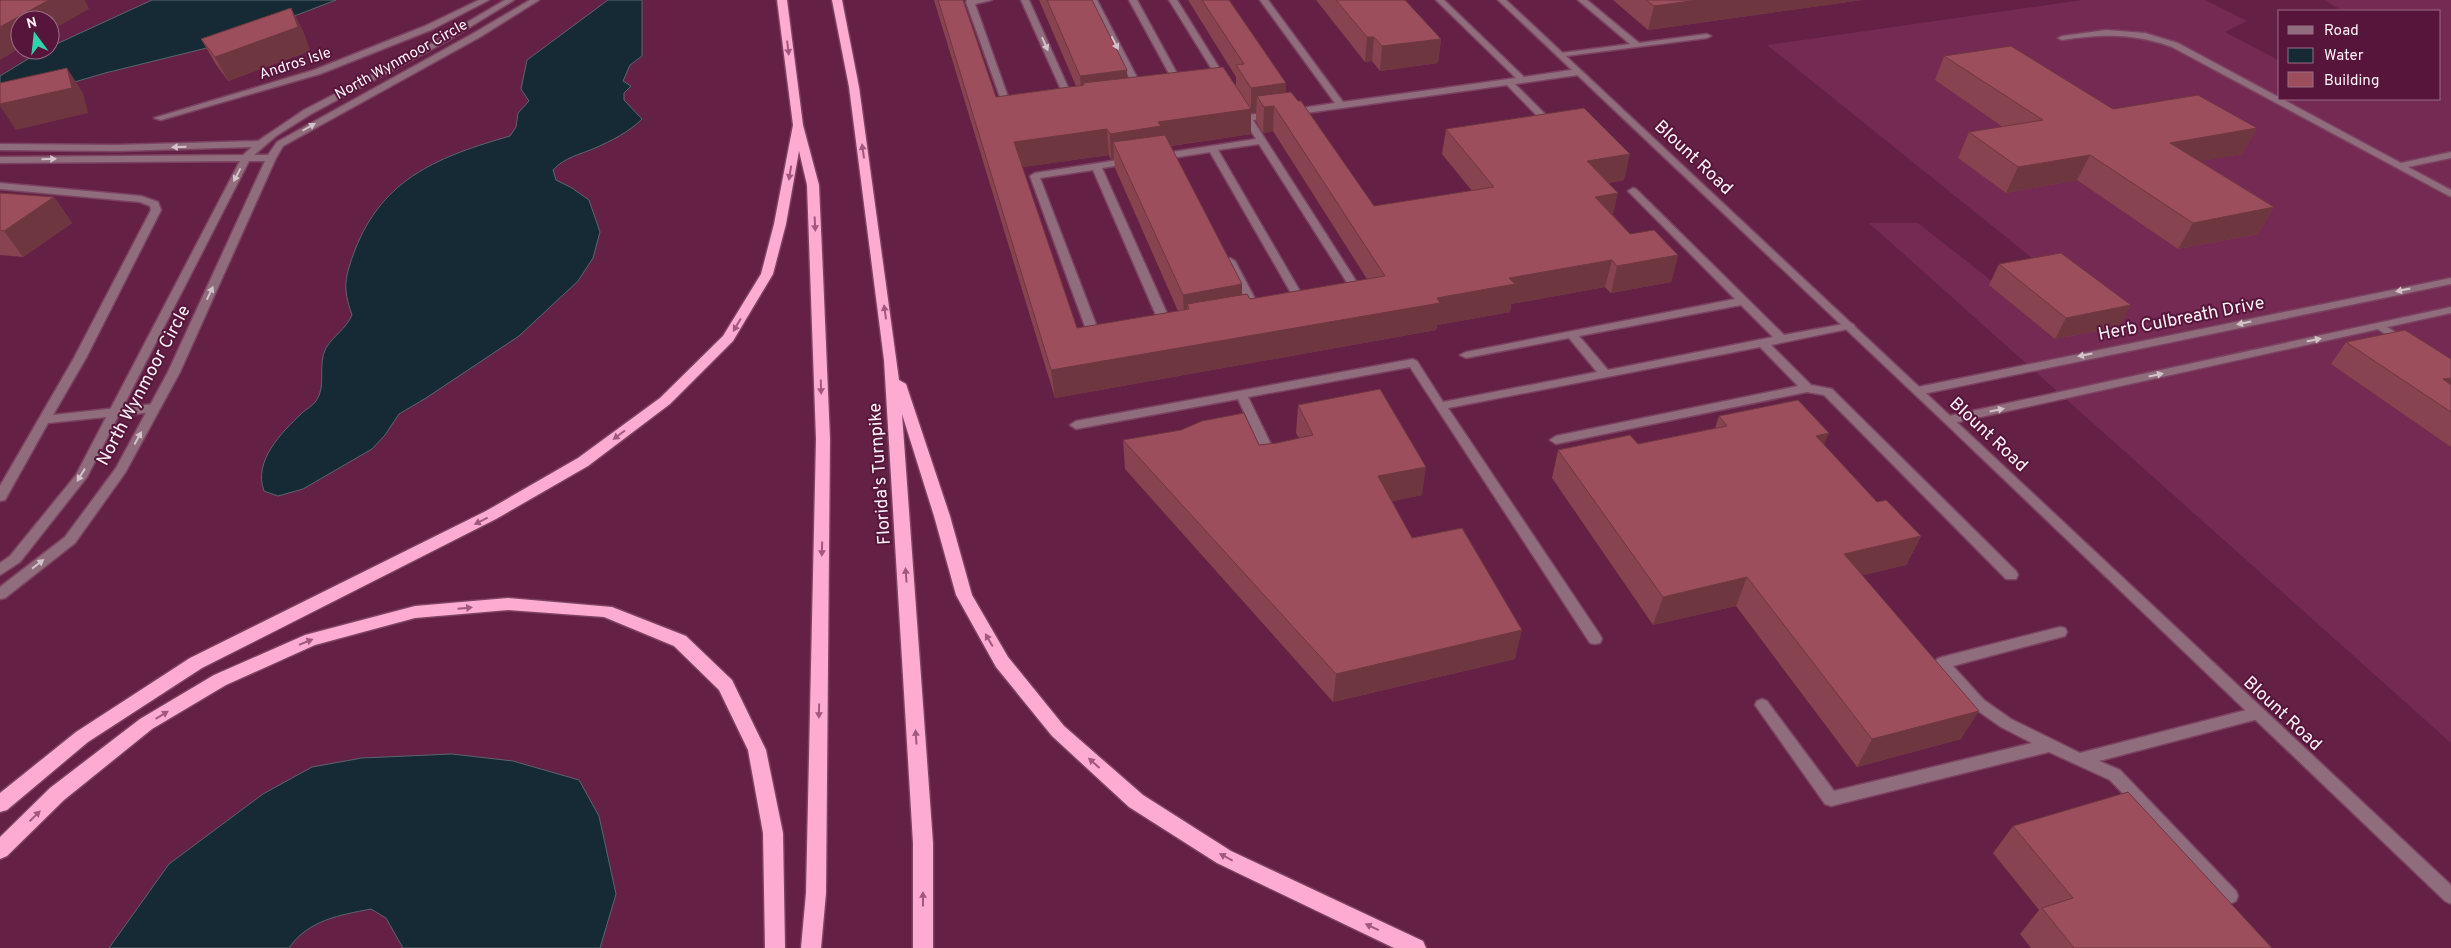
<svg xmlns="http://www.w3.org/2000/svg" width="2451" height="948" font-family="Overpass,sans-serif">
<rect width="100%" height="100%" fill="#642145"/>
<path fill="#742a52" d="M 2082,0 L 2205,0 L 2247,21 L 2225,32 L 2280,61 L 2280,99 L 2440,99 L 2440,11 L 2343,11 L 2324,0 L 2451,0 L 2451,743 L 1869,223 L 1918,223 L 1993,282 L 2052,274 L 1767,45 Z"/>
<path fill="#152a34" stroke="#5a666e" d="M 152,0 L 336,0 L 219,45 L 105,73 L 0,104 L 0,76 L 41,51 L 50,50 L 50,47 Z
M 608,0 L 642,0 L 642,56 L 630,65 L 623,81 L 631,86 L 624,93 L 624,100 L 642,119 C 629,132 611,141 595,148 C 579,155 565,157 553,170 L 556,180 L 572,188 L 589,200 L 600,232 L 593,258 L 578,281 L 519,336 L 426,398 L 399,414 L 385,435 L 372,449 L 303,489 L 278,496 L 264,491 C 253,461 281,433 302,413 C 306,409 313,406 316,401 C 327,386 317,364 326,348 C 333,336 346,329 352,315 C 342,287 345,277 355,250 C 383,177 441,156 510,136 L 516,127 L 518,113 L 529,101 L 521,89 L 527,60 Z
M 452,754 L 513,761 L 579,780 L 599,816 L 616,894 L 600,948 L 403,948 L 386,918 L 371,909 C 340,915 308,920 289,948 L 109,948 L 169,864 L 263,794 L 312,767 L 362,758 Z"/>
<g fill="none" stroke-linecap="round" stroke-linejoin="round">
<defs>
<path id="service" d="M 967,0 L 992,0 L 975,4 L 1013,111 L 1012,113 L 1005,111 L 966,2 Z
M 1021,0 L 1029,0 L 1075,103 L 1074,105 L 1067,103 Z
M 1089,0 L 1097,0 L 1144,91 L 1143,93 L 1136,91 Z
M 1129,0 L 1137,0 L 1185,88 L 1184,90 L 1177,88 Z
M 1169,0 L 1177,0 L 1228,82 L 1227,84 L 1221,84 Z
M 1260,0 L 1268,0 L 1343,102 L 1516,78 L 1436,0 L 1444,0 L 1524,77 L 1578,69 L 1582,72 L 1578,75 L 1515,84 L 1558,127 L 1553,130 L 1550,129 L 1507,85 L 1292,115 L 1289,114 L 1289,110 L 1335,103 Z
M 1578,0 L 1587,0 L 1639,43 L 1707,34 L 1711,36 L 1707,38 L 1558,57 L 1557,55 L 1561,53 L 1630,44 Z
M 2106,30 L 2145,33 L 2178,43 L 2401,163 L 2451,152 L 2451,158 L 2408,167 L 2451,190 L 2451,197 L 2172,47 C 2132,33 2103,34 2062,40 L 2058,38 L 2062,36 Z
M 1272,112 L 1276,115 L 1275,117 L 1253,120 L 1365,295 L 1364,297 L 1356,297 L 1355,295 L 1259,144 L 1218,150 L 1308,305 L 1307,307 L 1299,307 L 1298,305 L 1210,152 L 1159,160 L 1154,157 L 1159,154 L 1256,139 L 1243,118 L 1247,115 Z
M 1131,158 L 1134,159 L 1134,163 L 1102,168 L 1174,329 L 1168,332 L 1162,329 L 1093,170 L 1040,178 L 1102,340 L 1096,343 L 1090,340 L 1030,176 L 1035,173 Z
M 0,183 L 141,196 L 158,202 L 161,210 L 86,358 L 53,415 L 154,404 L 160,408 L 154,412 L 48,423 L 5,500 L 0,501 L 0,486 L 74,358 L 151,210 L 150,206 L 140,202 L 0,189 Z
M 1633,188 L 1636,189 L 1784,335 L 1849,323 L 1853,324 L 1855,326 L 1853,328 L 1771,345 L 1811,385 L 1832,389 L 2016,571 L 2018,575 L 2016,579 L 2006,579 L 1824,395 L 1807,392 L 1556,444 L 1550,440 L 1556,436 L 1798,386 L 1760,347 L 1448,408 L 1600,635 L 1602,639 L 1600,643 L 1595,644 L 1590,643 L 1410,367 L 1248,397 L 1278,459 L 1272,463 L 1266,459 L 1238,399 L 1076,429 L 1070,425 L 1076,421 L 1413,359 L 1417,361 L 1443,402 L 1597,372 L 1569,338 L 1466,358 L 1460,355 L 1466,352 L 1735,299 L 1630,193 L 1628,191 ZM 1741,305 L 1773,337 L 1608,370 L 1579,336 Z
M 1230,258 L 1235,261 L 1262,312 L 1261,314 L 1253,314 L 1252,312 L 1225,261 Z
M 2380,323 L 2409,340 L 2411,342 L 2409,344 L 2401,344 L 2376,328 L 2374,326 Z
M 2060,627 L 2065,628 L 2067,632 L 2065,636 L 1953,666 L 1984,700 L 2011,719 L 2080,753 L 2258,707 L 2263,709 L 2265,713 L 2263,717 L 2258,719 L 2099,761 L 2120,770 L 2236,891 L 2238,896 L 2236,901 L 2230,904 L 2224,901 L 2110,780 L 2049,752 L 1831,806 L 1825,804 L 1755,705 L 1757,701 L 1762,699 L 1767,701 L 1834,791 L 2032,743 L 2001,727 L 1974,708 L 1935,663 L 1937,659 L 1942,657 Z"/>
<path id="minor" d="M 479,0 L 489,0 L 431,30 L 320,74 L 161,120 L 154,118 L 314,70 L 425,26 Z
M 505,0 L 514,0 L 447,41 L 311,114 L 276,136 L 254,155 L 268,155 L 277,142 L 474,33 L 530,0 L 539,0 L 480,37 L 283,146 L 276,158 L 180,372 L 125,473 L 75,543 L 5,598 L 0,599 L 0,587 L 65,537 L 116,468 L 168,372 L 265,161 L 249,161 L 87,477 L 20,562 L 0,575 L 0,563 L 10,556 L 76,475 L 240,161 L 0,163 L 0,157 L 243,155 L 252,147 L 117,151 L 0,150 L 0,144 L 117,145 L 258,141 L 304,110 L 425,47 Z
M 2451,278 L 2451,284 L 1918,395 L 1912,391 L 1918,387 Z
M 2451,307 L 2451,313 L 1949,424 L 1943,420 L 1949,416 Z"/>
<path id="tertiary" d="M 1498,0 L 1506,0 L 2451,885 L 2451,904 L 2445,901 L 1945,423 Z"/>
<path id="motorway" d="M 777,0 L 787,0 L 803,125 L 819,185 L 823,274 L 830,439 L 826,893 L 821,948 L 801,948 L 806,893 L 816,439 L 807,185 L 799,151 L 786,224 L 773,274 L 733,341 L 670,404 L 588,466 L 496,519 L 202,668 L 88,742 L 7,810 L 0,812 L 0,793 L 76,732 L 190,658 L 486,511 L 578,458 L 660,398 L 723,336 L 761,274 L 774,224 L 793,125 Z
M 832,0 L 842,0 L 859,87 L 899,380 L 906,384 L 950,516 L 972,595 L 1008,657 L 1064,726 L 1143,795 L 1231,851 L 1423,941 L 1426,948 L 1394,948 L 1217,863 L 1129,807 L 1052,736 L 996,667 L 956,595 L 934,516 L 902,414 L 933,843 L 933,948 L 913,948 L 913,843 L 884,360 L 849,87 Z
M 508,598 L 612,607 L 686,636 L 732,680 L 766,750 L 783,833 L 785,948 L 765,948 L 763,833 L 748,750 L 719,690 L 674,646 L 604,617 L 508,610 L 415,618 L 315,645 L 226,685 L 152,729 L 64,800 L 7,856 L 0,859 L 0,837 L 50,788 L 140,719 L 214,675 L 305,635 L 415,606 Z"/>
</defs>
<use href="#service" stroke="#7c4261" stroke-width="3"/>
<use href="#minor" stroke="#7c4261" stroke-width="3"/>
<use href="#tertiary" stroke="#7c4261" stroke-width="3"/>
<use href="#motorway" stroke="#7c4261" stroke-width="3"/>
<use href="#service" fill="#8f6d7c" fill-rule="evenodd"/>
<use href="#minor" fill="#8f6d7c" fill-rule="evenodd"/>
<use href="#tertiary" fill="#8f6d7c" fill-rule="evenodd"/>
<use href="#motorway" fill="#fdabd1" fill-rule="evenodd"/>
</g>
<path fill="#87434f" fill-rule="evenodd" d="M 934,0 L 963,0 L 996,97 L 1076,86 L 1039,0 L 1092,0 L 1127,78 L 1236,86 L 1236,77 L 1188,0 L 1229,0 L 1286,83 L 1285,93 L 1374,206 L 1472,191 L 1442,154 L 1446,129 L 1624,180 L 1608,183 L 1613,215 L 1630,234 L 1678,255 L 1671,282 L 1611,293 L 1605,287 L 1511,304 L 1510,312 L 1437,325 L 1436,330 L 1055,398 ZM 1256,112 L 1256,121 L 1263,133 L 1273,131 L 1367,279 L 1250,299 L 1242,295 L 1171,146 L 1251,134 L 1251,113 ZM 1109,155 L 1111,160 L 1114,159 L 1115,168 L 1178,311 L 1077,328 L 1022,167 Z
M 1316,0 L 1405,0 L 1441,39 L 1438,63 L 1380,71 L 1372,61 L 1365,62 Z
M 1613,0 L 1862,0 L 1648,30 Z
M 291,8 L 303,31 L 310,51 L 228,81 L 215,63 L 201,39 Z
M 1944,56 L 2113,109 L 2257,128 L 2242,154 L 2200,161 L 2274,207 L 2258,234 L 2178,249 L 2077,180 L 2006,193 L 1958,158 L 1969,132 L 2003,127 L 1935,80 Z
M 0,193 L 54,197 L 72,223 L 23,257 L 0,255 Z
M 1999,264 L 2119,327 L 2055,339 L 1989,285 Z
M 2346,342 L 2451,359 L 2451,447 L 2331,364 Z
M 1298,405 L 1422,495 L 1391,501 L 1412,538 L 1515,659 L 1333,702 L 1125,469 L 1123,440 L 1181,430 L 1259,445 L 1277,443 L 1299,438 L 1296,433 Z
M 1719,416 L 1824,445 L 1877,502 L 1921,536 L 1906,565 L 1862,575 L 1961,739 L 1857,767 L 1736,606 L 1653,625 L 1552,478 L 1558,450 L 1638,444 L 1715,428 Z
M 2013,826 L 2272,948 L 2031,948 L 2020,934 L 2039,910 L 1993,853 Z"/>
<path fill="#6e3740" d="M 49,0 L 85,0 L 89,9 L 50,31 L 50,20 L 20,20 L 20,48 L 0,60 L 0,27 Z
M 1698,0 L 1862,0 L 1648,30 L 1654,6 Z
M 291,8 L 303,31 L 310,51 L 228,81 L 215,57 Z
M 1367,37 L 1374,37 L 1372,61 L 1365,62 Z
M 1441,39 L 1438,63 L 1380,71 L 1382,46 Z
M 67,68 L 83,93 L 88,113 L 16,130 L 0,106 L 0,104 Z
M 1127,70 L 1128,94 L 1084,85 L 1083,83 L 1085,100 L 1082,100 L 1080,76 Z
M 1286,83 L 1285,108 L 1274,106 L 1273,131 L 1263,133 L 1264,107 L 1257,96 L 1256,112 L 1251,113 L 1251,134 L 1161,147 L 1113,142 L 1114,159 L 1111,160 L 1110,134 L 1158,122 L 1251,109 L 1251,88 Z
M 2257,128 L 2242,154 L 2157,169 L 2170,143 Z
M 1107,129 L 1109,155 L 1017,168 L 1014,142 Z
M 1630,154 L 1624,180 L 1582,187 L 1587,161 Z
M 2090,155 L 2077,180 L 2006,193 L 2018,167 Z
M 1618,193 L 1612,219 L 1595,197 Z
M 54,197 L 72,223 L 23,257 L 4,231 Z
M 2274,207 L 2258,234 L 2178,249 L 2193,223 Z
M 1678,255 L 1671,282 L 1611,293 L 1617,266 Z
M 1612,260 L 1605,287 L 1511,304 L 1510,312 L 1437,325 L 1436,330 L 1055,398 L 1051,370 L 1437,298 L 1509,278 Z
M 1242,284 L 1242,312 L 1189,309 L 1187,304 L 1187,322 L 1184,322 L 1183,295 Z
M 2131,305 L 2119,327 L 2055,339 L 2066,318 Z
M 2451,378 L 2451,395 L 2443,379 Z
M 1829,433 L 1817,461 L 1816,436 Z
M 1426,467 L 1422,495 L 1375,505 L 1378,476 Z
M 1921,536 L 1906,565 L 1831,583 L 1844,554 Z
M 1747,577 L 1736,606 L 1653,625 L 1663,597 Z
M 1522,630 L 1515,659 L 1333,702 L 1336,674 Z
M 1979,711 L 1961,739 L 1857,767 L 1872,739 Z"/>
<path fill="#9d4e5c" stroke="#6e3740" d="M 1,0 L 49,0 L 0,27 L 0,1 Z
M 938,0 L 963,0 L 996,97 L 1084,85 L 1083,83 L 1223,67 L 1251,109 L 1158,122 L 1161,126 L 1110,134 L 1107,129 L 1014,142 L 1077,328 L 1189,309 L 1187,304 L 1247,294 L 1250,299 L 1385,276 L 1274,106 L 1264,107 L 1257,96 L 1291,92 L 1298,101 L 1301,101 L 1374,206 L 1494,187 L 1446,129 L 1584,108 L 1630,154 L 1587,161 L 1618,193 L 1595,197 L 1630,234 L 1654,230 L 1678,255 L 1617,266 L 1612,260 L 1509,278 L 1515,284 L 1437,298 L 1440,303 L 1051,370 Z
M 1047,0 L 1092,0 L 1127,70 L 1080,76 Z
M 1202,0 L 1229,0 L 1286,83 L 1251,88 L 1236,65 L 1244,64 Z
M 1336,0 L 1405,0 L 1441,39 L 1382,46 L 1374,37 L 1367,37 Z
M 1646,0 L 1698,0 L 1654,6 Z
M 291,8 L 298,27 L 215,57 L 201,39 Z
M 2011,46 L 2113,109 L 2198,95 L 2257,128 L 2170,143 L 2274,207 L 2193,223 L 2090,155 L 2018,167 L 1969,132 L 2043,120 L 1944,56 Z
M 67,68 L 72,88 L 0,104 L 0,83 Z
M 1165,135 L 1242,284 L 1183,295 L 1113,142 Z
M 0,193 L 54,197 L 4,231 L 0,230 Z
M 2061,253 L 2131,305 L 2066,318 L 1999,264 Z
M 2405,330 L 2451,359 L 2451,378 L 2443,379 L 2451,385 L 2451,412 L 2346,342 Z
M 1380,389 L 1426,467 L 1378,476 L 1412,538 L 1462,528 L 1522,630 L 1336,674 L 1123,440 L 1181,430 L 1202,421 L 1244,413 L 1259,445 L 1277,443 L 1313,435 L 1298,405 Z
M 1798,400 L 1829,433 L 1816,436 L 1877,502 L 1886,500 L 1921,536 L 1844,554 L 1979,711 L 1872,739 L 1747,577 L 1663,597 L 1558,450 L 1630,435 L 1638,444 L 1727,426 L 1719,416 Z
M 2128,792 L 2272,948 L 2074,948 L 2042,908 L 2073,898 L 2013,826 Z"/>
<defs><path id="oneway-solid" d="M-6-.8H1V-3.2L6.5 0L1 3.2V.8H-6Z" transform="scale(1.25)"/></defs>
<g fill="#d5c3cb">
<use href="#oneway-solid" transform="translate(1115 43) rotate(63)"/>
<use href="#oneway-solid" transform="translate(1045 44) rotate(66)"/>
<use href="#oneway-solid" transform="translate(309 127) rotate(-30)"/>
<use href="#oneway-solid" transform="translate(179 147) rotate(178)"/>
<use href="#oneway-solid" transform="translate(49 159) rotate(-1)"/>
<use href="#oneway-solid" transform="translate(237 175) rotate(118)"/>
<use href="#oneway-solid" transform="translate(2403 290) rotate(168)"/>
<use href="#oneway-solid" transform="translate(210 293) rotate(-65)"/>
<use href="#oneway-solid" transform="translate(2244 323) rotate(168)"/>
<use href="#oneway-solid" transform="translate(2314 340) rotate(-12)"/>
<use href="#oneway-solid" transform="translate(2085 355) rotate(169)"/>
<use href="#oneway-solid" transform="translate(2156 375) rotate(-12)"/>
<use href="#oneway-solid" transform="translate(1997 410) rotate(-12)"/>
<use href="#oneway-solid" transform="translate(138 438) rotate(-61)"/>
<use href="#oneway-solid" transform="translate(81 475) rotate(122)"/>
<use href="#oneway-solid" transform="translate(38 564) rotate(-38)"/>
</g>
<g fill="#a2587e">
<use href="#oneway-solid" transform="translate(788 48) rotate(83)"/>
<use href="#oneway-solid" transform="translate(863 151) rotate(-98)"/>
<use href="#oneway-solid" transform="translate(790 173) rotate(99)"/>
<use href="#oneway-solid" transform="translate(815 224) rotate(87)"/>
<use href="#oneway-solid" transform="translate(885 312) rotate(-98)"/>
<use href="#oneway-solid" transform="translate(737 325) rotate(121)"/>
<use href="#oneway-solid" transform="translate(821 387) rotate(88)"/>
<use href="#oneway-solid" transform="translate(619 435) rotate(143)"/>
<use href="#oneway-solid" transform="translate(481 521) rotate(153)"/>
<use href="#oneway-solid" transform="translate(822 549) rotate(91)"/>
<use href="#oneway-solid" transform="translate(906 575) rotate(-94)"/>
<use href="#oneway-solid" transform="translate(465 608) rotate(-5)"/>
<use href="#oneway-solid" transform="translate(989 640) rotate(-120)"/>
<use href="#oneway-solid" transform="translate(306 642) rotate(-22)"/>
<use href="#oneway-solid" transform="translate(819 711) rotate(91)"/>
<use href="#oneway-solid" transform="translate(162 715) rotate(-31)"/>
<use href="#oneway-solid" transform="translate(916 737) rotate(-94)"/>
<use href="#oneway-solid" transform="translate(1094 763) rotate(-138)"/>
<use href="#oneway-solid" transform="translate(35 816) rotate(-44)"/>
<use href="#oneway-solid" transform="translate(1226 857) rotate(-152)"/>
<use href="#oneway-solid" transform="translate(923 899) rotate(-90)"/>
<use href="#oneway-solid" transform="translate(1372 927) rotate(-155)"/>
</g>
<g text-anchor="middle" stroke-width="4" stroke-linejoin="round" paint-order="stroke">
<g font-size="15" fill="#fbf2f6" stroke="#58153b">
<text transform="translate(401 59) rotate(-29)" y="5">North Wynmoor Circle</text>
<text transform="translate(295 63) rotate(-18)" y="5">Andros Isle</text>
</g>
<g font-size="18" fill="#fbf2f6" stroke="#58153b">
<text transform="translate(1694 157) rotate(43)" y="6">Blount Road</text>
<text transform="translate(2181 318) rotate(-11)" y="6">Herb Culbreath Drive</text>
<text transform="translate(143 385) rotate(-62)" y="6">North Wynmoor Circle</text>
<text transform="translate(1989 434) rotate(43)" y="6">Blount Road</text>
<text transform="translate(879 474) rotate(-94)" y="6">Florida's Turnpike</text>
<text transform="translate(2283 713) rotate(43)" y="6">Blount Road</text>
</g>
</g>
<rect x="2278" y="10" width="162" height="90" fill="#58153b" stroke="#996d86"/>
<rect x="2288" y="26" width="25" height="8" fill="#8f6d7c" stroke="#996d86"/>
<text x="2324" y="35" font-size="15" fill="#fbf2f6">Road</text>
<rect x="2288" y="48" width="25" height="15" fill="#152a34" stroke="#996d86"/>
<text x="2324" y="60" font-size="15" fill="#fbf2f6">Water</text>
<rect x="2288" y="72" width="25" height="15" fill="#9d4e5c" stroke="#996d86"/>
<text x="2324" y="85" font-size="15" fill="#fbf2f6">Building</text>
<g transform="translate(35 35) rotate(345)"><circle r="24" fill="#58153b" stroke="#996d86"/>
<path d="M0-4L9 19L0 12L-9 19Z" fill="#2fd4aa"/>
<text y="-8" font-size="14" font-weight="bold" text-anchor="middle" fill="#fbf2f6">N</text>
</g>
</svg>
